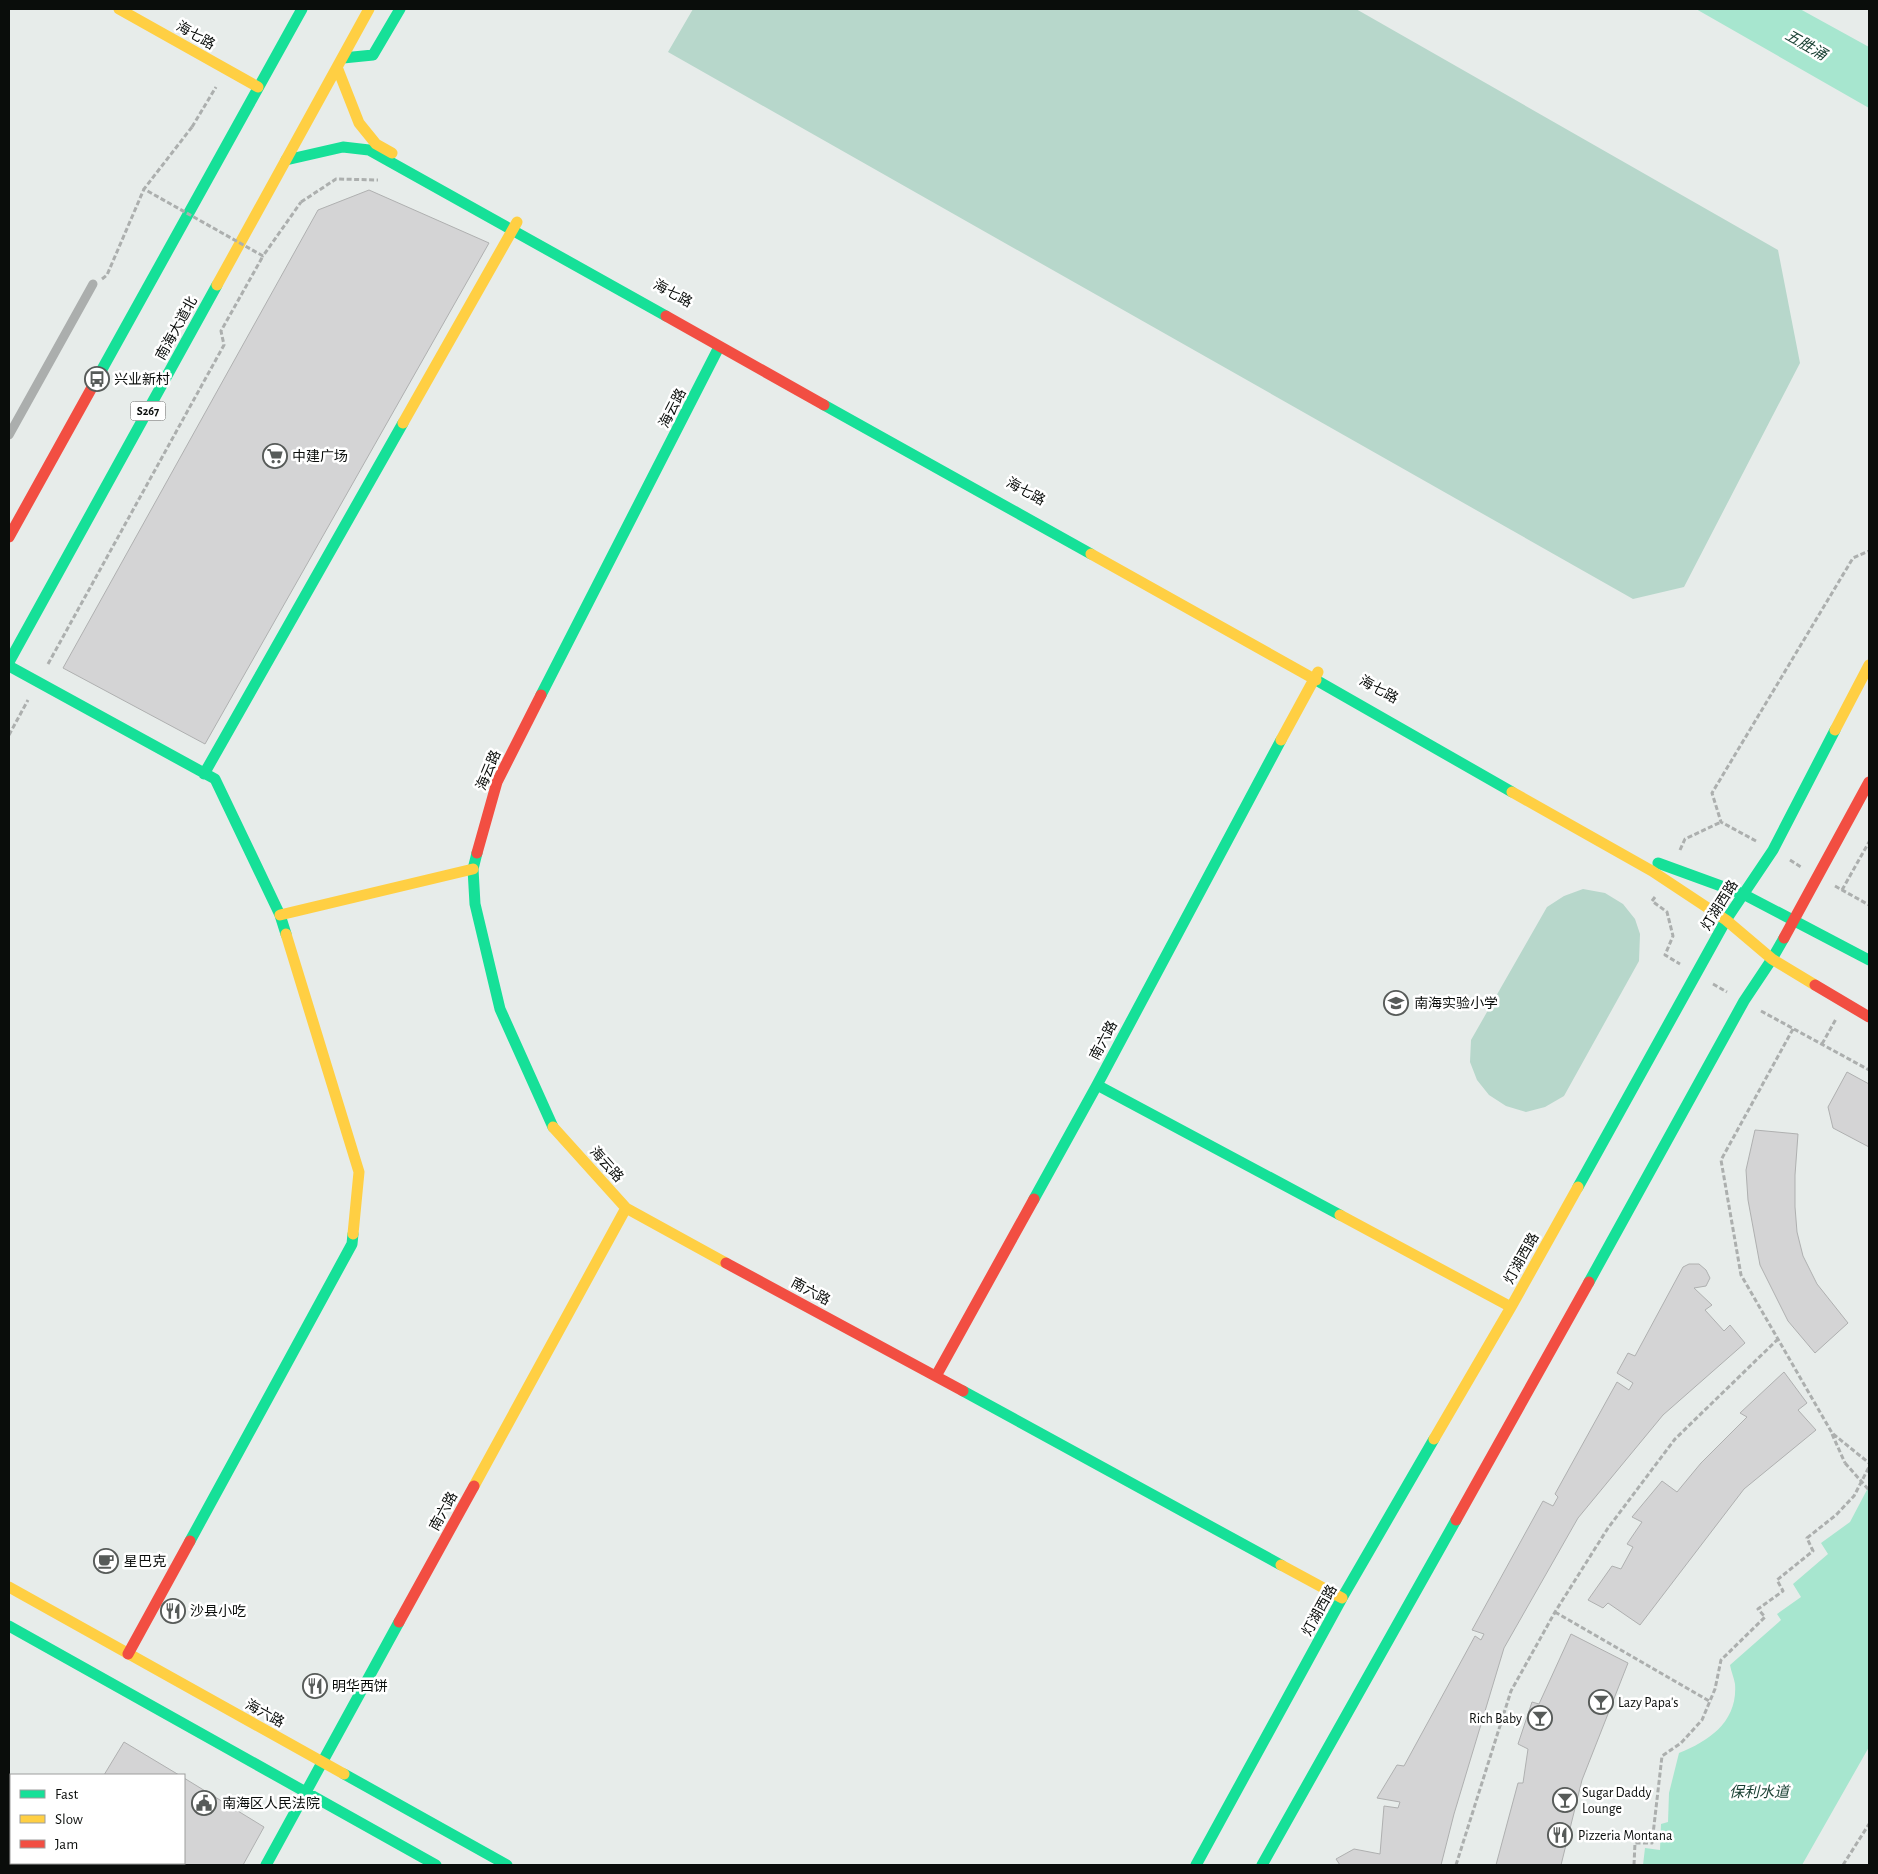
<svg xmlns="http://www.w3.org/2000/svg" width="1878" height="1874" font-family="'Alegreya Sans','Noto Sans SC',sans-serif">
<rect width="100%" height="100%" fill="#e7ecea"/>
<path fill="#b7d7cb" d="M 693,9 L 1356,9 L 1778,250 L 1800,363 L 1684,587 L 1633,599 L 668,52 Z
M 1583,889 L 1605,893 L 1623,904 L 1635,919 L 1640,934 L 1639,961 L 1564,1096 L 1545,1107 L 1526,1112 L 1506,1106 L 1489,1095 L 1477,1080 L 1470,1062 L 1471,1040 L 1547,907 L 1564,896 Z"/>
<path fill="#a7e6cf" d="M 1696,9 L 1800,9 L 1869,47 L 1869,108 Z
M 1869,1486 L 1869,1747 L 1802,1865 L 1643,1865 L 1645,1848 L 1660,1850 L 1661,1824 L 1668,1822 L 1669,1793 L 1679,1753 C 1710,1741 1738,1721 1735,1684 C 1734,1678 1731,1671 1730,1665 L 1781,1620 L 1777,1614 L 1801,1597 L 1793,1584 L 1828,1554 L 1821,1543 L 1850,1522 Z"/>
<path fill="#d4d4d5" stroke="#afb0b0" d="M 369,190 L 489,243 L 205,744 L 63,668 L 318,210 Z
M 1847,1072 L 1869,1084 L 1869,1147 L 1833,1128 L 1828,1107 Z
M 1755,1130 L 1798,1134 L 1795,1175 L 1795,1207 L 1797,1232 L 1803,1256 L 1817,1284 L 1848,1323 L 1815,1353 L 1788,1321 L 1760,1265 L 1748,1200 L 1746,1170 Z
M 1689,1264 L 1699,1264 L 1706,1270 L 1710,1278 L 1706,1286 L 1694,1288 L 1712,1305 L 1705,1310 L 1724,1331 L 1730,1325 L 1745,1343 L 1663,1415 L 1578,1518 L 1504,1648 L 1454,1814 L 1441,1865 L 1340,1865 L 1336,1859 L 1354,1849 L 1380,1854 L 1384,1806 L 1398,1808 L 1400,1802 L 1377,1798 L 1397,1765 L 1404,1766 L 1475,1636 L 1481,1640 L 1484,1634 L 1472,1630 L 1543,1501 L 1553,1506 L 1558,1497 L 1555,1494 L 1617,1382 L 1629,1390 L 1633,1383 L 1617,1373 L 1628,1353 L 1635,1356 L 1683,1267 Z
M 1784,1372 L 1807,1403 L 1798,1410 L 1816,1430 L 1744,1489 L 1640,1625 L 1608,1603 L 1603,1608 L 1588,1600 L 1612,1566 L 1621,1569 L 1633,1547 L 1627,1544 L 1642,1522 L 1632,1517 L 1662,1481 L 1677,1492 L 1701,1463 L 1747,1417 L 1740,1413 Z
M 1571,1634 L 1628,1663 L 1582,1780 L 1561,1865 L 1496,1865 L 1518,1783 L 1523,1783 L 1528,1749 L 1518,1744 L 1532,1702 L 1539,1704 Z
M 124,1742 L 179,1775 L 104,1775 Z
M 184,1778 L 264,1827 L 243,1865 L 51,1865 L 52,1863 L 184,1863 Z"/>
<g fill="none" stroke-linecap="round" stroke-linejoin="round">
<path stroke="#acafae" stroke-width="3" stroke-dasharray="5 2.5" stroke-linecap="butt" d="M 192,127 L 216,87
M 301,202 L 336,179 L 378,180
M 102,279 L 107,275 L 144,189
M 48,664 L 224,345 L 221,331 L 263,256
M 9,735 L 28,700
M 1756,841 L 1721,822 L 1712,793 L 1853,558 L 1869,551
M 1680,850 L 1685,839 L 1721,822
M 1790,860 L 1801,867
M 1835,886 L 1869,905
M 1842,890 L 1869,842
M 1655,897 L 1652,901 L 1667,912 L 1673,936 L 1665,955 L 1680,964
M 1713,984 L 1727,992
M 1761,1011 L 1869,1070
M 1793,1029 L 1721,1160 L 1741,1275 L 1832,1433 L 1869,1463
M 1822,1044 L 1836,1019
M 1832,1434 L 1845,1463
M 1555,1612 L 1711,1702
M 1456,1865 L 1511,1691 L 1555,1612 L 1608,1528 L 1675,1439 L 1778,1339
M 1634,1865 L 1635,1843 L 1652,1843 L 1662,1756 L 1681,1743 L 1702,1720 L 1715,1689 L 1721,1660 L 1765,1617 L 1758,1609 L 1783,1591 L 1777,1580 L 1813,1551 L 1807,1538 L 1836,1515 L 1854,1496 L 1869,1467
M 1843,1865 L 1869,1824"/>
<path stroke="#abaead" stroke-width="9" d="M 9,435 L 93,284"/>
<path stroke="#16e098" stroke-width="11" d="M 343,58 L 373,55 L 400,9
M 286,160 L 343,147 L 369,150 L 666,316
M 100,373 L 302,9
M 824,405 L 1091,554
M 9,662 L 217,285
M 9,666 L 215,779 L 280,915 L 286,934
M 1316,680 L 1512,792
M 541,695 L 719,347
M 204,774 L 403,423
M 477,853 L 473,869 L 475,904 L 500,1009 L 553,1127
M 1658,863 L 1743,894 L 1869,960
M 1097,1085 L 1340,1215
M 1578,1187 L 1726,920 L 1773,850 L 1835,730
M 1034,1199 L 1097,1085 L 1281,740
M 1589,1282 L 1744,1001 L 1772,959 L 1784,938
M 963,1391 L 1281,1565
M 190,1541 L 352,1244 L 353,1234
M 9,1626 L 436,1865
M 344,1774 L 507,1865
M 266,1865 L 399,1622
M 1196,1865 L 1342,1598 L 1434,1439
M 1262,1865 L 1456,1520"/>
<path stroke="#ffcf43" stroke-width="11" d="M 119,9 L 258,87
M 337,67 L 359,123 L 376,144 L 392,153
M 217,285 L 369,9
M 403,423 L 517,222
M 1091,554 L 1316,680
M 1835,730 L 1869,665
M 1281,740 L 1318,672
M 1512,792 L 1652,871 L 1726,920 L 1772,959 L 1815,985
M 280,915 L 473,869
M 286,934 L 359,1172 L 353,1234
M 553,1127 L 626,1208 L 726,1263
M 1340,1215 L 1511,1307
M 1434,1439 L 1511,1307 L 1578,1187
M 474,1486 L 626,1208
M 1281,1565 L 1342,1598
M 9,1587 L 344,1774"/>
<path stroke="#f24e42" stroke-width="11" d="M 666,316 L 824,405
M 9,537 L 100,373
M 477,853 L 497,782 L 541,695
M 1784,938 L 1869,782
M 1815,985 L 1869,1017
M 726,1263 L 963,1391
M 936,1376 L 1034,1199
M 1456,1520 L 1589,1282
M 399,1622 L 474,1486
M 128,1654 L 190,1541"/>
<path stroke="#acafae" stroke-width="3" stroke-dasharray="5 2.5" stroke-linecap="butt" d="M 192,127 L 144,189 L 263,256 L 301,202
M 1845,1463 L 1869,1490"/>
</g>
<defs>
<symbol id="bus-ring" viewBox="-11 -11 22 22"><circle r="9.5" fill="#fff" stroke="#575b59" stroke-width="1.5"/><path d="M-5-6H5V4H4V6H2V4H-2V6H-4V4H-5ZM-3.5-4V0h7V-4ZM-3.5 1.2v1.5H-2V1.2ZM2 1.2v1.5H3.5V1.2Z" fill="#575b59"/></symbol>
<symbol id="supermarket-ring" viewBox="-11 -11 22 22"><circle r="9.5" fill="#fff" stroke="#575b59" stroke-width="1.5"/><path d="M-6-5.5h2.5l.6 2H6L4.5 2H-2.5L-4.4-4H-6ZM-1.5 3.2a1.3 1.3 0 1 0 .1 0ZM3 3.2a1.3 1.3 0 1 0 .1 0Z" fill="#575b59"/></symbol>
<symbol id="school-ring" viewBox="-11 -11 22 22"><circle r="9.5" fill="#fff" stroke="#575b59" stroke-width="1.5"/><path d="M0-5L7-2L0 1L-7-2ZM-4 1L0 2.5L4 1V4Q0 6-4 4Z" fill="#575b59"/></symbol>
<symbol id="cafe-ring" viewBox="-11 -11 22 22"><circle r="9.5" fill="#fff" stroke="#575b59" stroke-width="1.5"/><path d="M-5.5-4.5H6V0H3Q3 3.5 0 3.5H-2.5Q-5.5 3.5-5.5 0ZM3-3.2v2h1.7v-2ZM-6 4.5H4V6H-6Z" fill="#575b59"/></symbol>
<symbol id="restaurant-ring" viewBox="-11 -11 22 22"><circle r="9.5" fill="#fff" stroke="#575b59" stroke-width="1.5"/><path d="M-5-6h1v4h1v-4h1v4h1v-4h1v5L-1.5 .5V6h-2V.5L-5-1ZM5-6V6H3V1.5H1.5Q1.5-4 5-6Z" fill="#575b59"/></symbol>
<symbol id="bar-ring" viewBox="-11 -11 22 22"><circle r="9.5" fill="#fff" stroke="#575b59" stroke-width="1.5"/><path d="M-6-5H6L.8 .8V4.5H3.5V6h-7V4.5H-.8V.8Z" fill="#575b59"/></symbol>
<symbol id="civic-ring" viewBox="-11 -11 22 22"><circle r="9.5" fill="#fff" stroke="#575b59" stroke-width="1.5"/><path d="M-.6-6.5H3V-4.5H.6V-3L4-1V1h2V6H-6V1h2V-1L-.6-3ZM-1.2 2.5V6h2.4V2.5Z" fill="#575b59"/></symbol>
</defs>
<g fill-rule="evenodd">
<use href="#bus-ring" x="83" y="365" width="28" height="28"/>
<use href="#supermarket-ring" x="261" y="442" width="28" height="28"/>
<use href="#school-ring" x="1382" y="989" width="28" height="28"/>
<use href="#cafe-ring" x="92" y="1547" width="28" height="28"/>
<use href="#restaurant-ring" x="159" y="1597" width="28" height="28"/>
<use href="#restaurant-ring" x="301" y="1672" width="28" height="28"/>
<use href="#bar-ring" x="1587" y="1688" width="28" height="28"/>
<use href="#bar-ring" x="1526" y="1704" width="28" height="28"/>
<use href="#bar-ring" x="1551" y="1786" width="28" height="28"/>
<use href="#civic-ring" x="190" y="1789" width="28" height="28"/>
<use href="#restaurant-ring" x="1546" y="1821" width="28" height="28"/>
</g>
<g text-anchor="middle" stroke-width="5" stroke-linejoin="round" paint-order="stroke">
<rect fill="#fff" stroke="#545654" stroke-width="1" x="130.5" y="401.5" width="35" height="19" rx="4"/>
<g font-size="12" font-weight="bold" fill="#0a0d0b">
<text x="148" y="415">S267</text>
</g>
<g font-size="14" fill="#0a0d0b" stroke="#fff">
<text transform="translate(196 35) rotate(30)" y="5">海七路</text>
<text transform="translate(673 293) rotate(29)" y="5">海七路</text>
<text transform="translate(176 328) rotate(-61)" y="5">南海大道北</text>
<text transform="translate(672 408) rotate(-63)" y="5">海云路</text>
<text transform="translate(1026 491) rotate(29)" y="5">海七路</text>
<text transform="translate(1379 689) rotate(29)" y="5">海七路</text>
<text transform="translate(488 770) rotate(-67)" y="5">海云路</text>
<text transform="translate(1719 905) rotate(-58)" y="5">灯湖西路</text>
<text transform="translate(1103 1040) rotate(-62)" y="5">南六路</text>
<text transform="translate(607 1164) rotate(48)" y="5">海云路</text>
<text transform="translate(1521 1258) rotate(-61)" y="5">灯湖西路</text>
<text transform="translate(811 1291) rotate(28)" y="5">南六路</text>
<text transform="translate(443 1511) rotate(-61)" y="5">南六路</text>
<text transform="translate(1319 1610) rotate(-61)" y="5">灯湖西路</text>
<text transform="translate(265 1713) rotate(29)" y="5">海六路</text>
</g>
<g font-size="14" fill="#0a0d0b" stroke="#fff" text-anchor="start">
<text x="114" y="384">兴业新村</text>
<text x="292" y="461">中建广场</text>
<text x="1414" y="1008">南海实验小学</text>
<text x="124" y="1566">星巴克</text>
<text x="190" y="1616">沙县小吃</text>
<text x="332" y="1691">明华西饼</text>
<text x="1618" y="1707">Lazy Papa's</text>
<text x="1522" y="1723" text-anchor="end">Rich Baby</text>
<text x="1582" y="1797">Sugar Daddy<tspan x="1582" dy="16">Lounge</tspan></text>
<text x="222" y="1808">南海区人民法院</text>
<text x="1578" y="1840">Pizzeria Montana</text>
</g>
<g font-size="15" font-style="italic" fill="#173e31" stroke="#fff">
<text transform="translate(1806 45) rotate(30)" y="5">五胜涌</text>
<text x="1759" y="1797">保利水道</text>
</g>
</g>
<rect width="1878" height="1874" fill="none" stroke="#0a0d0b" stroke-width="20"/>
<rect x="10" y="1774" width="175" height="90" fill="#ffffff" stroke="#9d9e9d"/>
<rect x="20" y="1790" width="25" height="8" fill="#16e098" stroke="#9d9e9d"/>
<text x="55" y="1799" font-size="15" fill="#0a0d0b">Fast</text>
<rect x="20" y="1815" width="25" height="8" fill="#ffcf43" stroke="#9d9e9d"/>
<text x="55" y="1824" font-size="15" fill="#0a0d0b">Slow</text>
<rect x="20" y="1840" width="25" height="8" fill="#f24e42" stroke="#9d9e9d"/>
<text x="55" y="1849" font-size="15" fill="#0a0d0b">Jam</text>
</svg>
